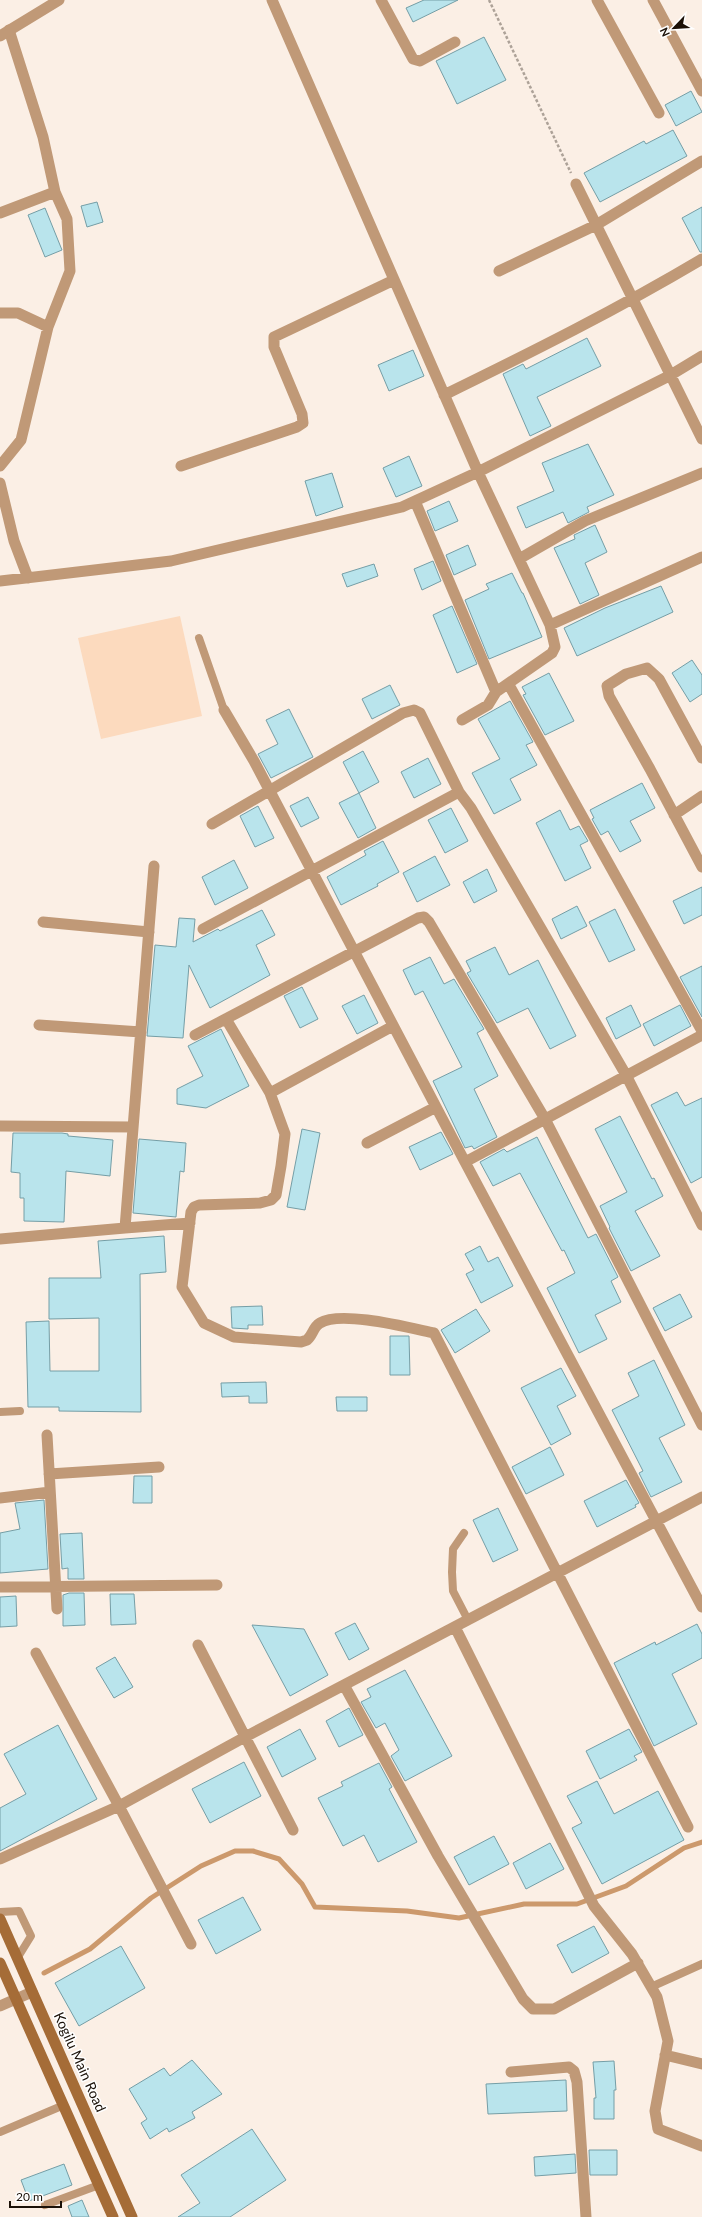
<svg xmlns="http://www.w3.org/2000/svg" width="702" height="2217" font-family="Lato,sans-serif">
<rect width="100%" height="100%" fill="#fbefe5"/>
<path fill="#fcdabe" d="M 180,616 L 202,716 L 101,739 L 78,638 Z"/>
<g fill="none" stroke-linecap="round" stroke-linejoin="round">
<path stroke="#cc996c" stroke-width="5" d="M 44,1973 L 90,1949 L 151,1898 L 201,1866 L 235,1851 L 253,1851 L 279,1859 L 302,1884 L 315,1907 L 407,1911 L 459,1918 L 524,1904 L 577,1904 L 626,1886 L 684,1848 L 702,1842"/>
</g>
<path fill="#b9e4ec" stroke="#759ea6" d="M 424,0 L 458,0 L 413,22 L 406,8 Z
M 484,37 L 506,80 L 457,104 L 436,61 Z
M 691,91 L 702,112 L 676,126 L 665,105 Z
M 673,130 L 687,156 L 600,202 L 584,173 L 644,141 L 646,144 Z
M 97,202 L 103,222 L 87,227 L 81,206 Z
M 702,207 L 702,252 L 700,252 L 682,218 Z
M 45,208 L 62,250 L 45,257 L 28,215 Z
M 587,338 L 601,366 L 537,397 L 551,426 L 530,436 L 503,374 L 523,364 L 526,369 Z
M 413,350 L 424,376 L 389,391 L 378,365 Z
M 588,444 L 614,495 L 587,507 L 589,512 L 568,523 L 563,512 L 526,528 L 517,507 L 554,491 L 542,463 Z
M 409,456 L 422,486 L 396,497 L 383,468 Z
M 332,473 L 343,507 L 316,516 L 305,481 Z
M 449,501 L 458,521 L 435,531 L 427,511 Z
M 595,525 L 607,552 L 585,563 L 599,595 L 580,604 L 554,548 L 575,539 L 574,535 Z
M 468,545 L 476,565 L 454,575 L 446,555 Z
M 433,561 L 441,581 L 422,590 L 414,569 Z
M 374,564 L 378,576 L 347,587 L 342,574 Z
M 512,573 L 522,593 L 523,593 L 542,637 L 489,659 L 465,600 L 489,589 L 486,584 Z
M 661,586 L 673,612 L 577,656 L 564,628 L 605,608 Z
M 452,606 L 477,664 L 457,673 L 433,615 Z
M 692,660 L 702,675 L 702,694 L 690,702 L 672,673 Z
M 549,673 L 574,721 L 545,735 L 523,695 L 526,694 L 522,687 Z
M 390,685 L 400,705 L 372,719 L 362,699 Z
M 510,701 L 533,742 L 526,745 L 537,765 L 510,779 L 521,800 L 494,814 L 472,773 L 500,759 L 478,719 Z
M 289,709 L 313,757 L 271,778 L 258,754 L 278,744 L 266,720 Z
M 363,751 L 379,782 L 359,793 L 343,762 Z
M 428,758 L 441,784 L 414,798 L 401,772 Z
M 642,783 L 655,808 L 630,821 L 641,841 L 620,852 L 608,831 L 601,835 L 592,819 L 594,818 L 590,810 Z
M 359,793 L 376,828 L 358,838 L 339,803 Z
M 308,797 L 319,818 L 301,827 L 290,806 Z
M 258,806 L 274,838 L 255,847 L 240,816 Z
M 451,808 L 468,841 L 445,853 L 428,820 Z
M 560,810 L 570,830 L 579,826 L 588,841 L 580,845 L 591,868 L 565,881 L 536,823 Z
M 383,841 L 399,872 L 377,884 L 378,886 L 341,905 L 327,877 L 366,855 L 364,851 Z
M 435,856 L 450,885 L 417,902 L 403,873 Z
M 234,860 L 248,888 L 215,905 L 202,877 Z
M 487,869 L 497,891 L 474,903 L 463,882 Z
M 702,887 L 702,915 L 684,924 L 673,901 Z
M 577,906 L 587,926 L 561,939 L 552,919 Z
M 615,909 L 635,950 L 609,962 L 589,922 Z
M 262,910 L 275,935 L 256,945 L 270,975 L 210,1008 L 189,965 L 183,1038 L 147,1036 L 155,945 L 176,947 L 179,918 L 195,919 L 193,942 L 218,929 L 220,931 Z
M 495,947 L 509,975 L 538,960 L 576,1036 L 550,1049 L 528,1008 L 497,1023 L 467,973 L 471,971 L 466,961 Z
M 430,957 L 444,984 L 454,979 L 484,1029 L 477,1033 L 498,1076 L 474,1089 L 497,1137 L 474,1149 L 472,1146 L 465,1148 L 433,1081 L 462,1067 L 423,991 L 415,995 L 403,970 Z
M 702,966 L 702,1017 L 680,977 Z
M 302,987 L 318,1019 L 300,1028 L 284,996 Z
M 364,995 L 378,1023 L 357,1034 L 342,1006 Z
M 631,1005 L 641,1026 L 616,1039 L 606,1018 Z
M 680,1005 L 691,1026 L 654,1046 L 643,1024 Z
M 221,1029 L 249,1086 L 206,1108 L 177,1104 L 177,1089 L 203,1076 L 188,1046 Z
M 677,1092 L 685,1106 L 702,1098 L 702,1177 L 691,1183 L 651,1105 Z
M 620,1116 L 652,1179 L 654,1178 L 663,1196 L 635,1211 L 660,1256 L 631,1271 L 609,1228 L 610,1227 L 600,1206 L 627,1192 L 595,1129 Z
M 302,1129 L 320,1133 L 305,1210 L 287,1207 Z
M 441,1132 L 453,1154 L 420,1170 L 409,1147 Z
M 13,1133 L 62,1133 L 68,1134 L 68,1136 L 113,1140 L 110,1176 L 66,1171 L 64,1222 L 24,1221 L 24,1198 L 20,1198 L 20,1173 L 11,1172 Z
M 537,1137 L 588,1238 L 596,1234 L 618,1277 L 611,1281 L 621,1302 L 595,1315 L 607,1339 L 579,1353 L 547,1288 L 575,1273 L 564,1250 L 562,1251 L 520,1173 L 493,1186 L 480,1162 L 504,1149 L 507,1152 Z
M 139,1139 L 186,1143 L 184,1172 L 180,1171 L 176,1217 L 133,1213 Z
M 164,1236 L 166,1272 L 140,1274 L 141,1412 L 59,1411 L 59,1407 L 28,1407 L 26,1322 L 49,1321 L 50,1371 L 99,1371 L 99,1318 L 49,1319 L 49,1278 L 101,1278 L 98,1241 Z
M 480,1246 L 488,1262 L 498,1257 L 513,1286 L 481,1303 L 466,1274 L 474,1270 L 465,1254 Z
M 680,1294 L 692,1317 L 665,1331 L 653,1308 Z
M 262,1306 L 263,1325 L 248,1325 L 248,1329 L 232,1328 L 231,1307 Z
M 476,1309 L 490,1331 L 455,1353 L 441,1330 Z
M 390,1336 L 409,1336 L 410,1375 L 390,1375 Z
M 654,1360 L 685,1425 L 659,1438 L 682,1482 L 651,1497 L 639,1473 L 643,1471 L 612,1410 L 639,1396 L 628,1373 Z
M 561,1368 L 576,1396 L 557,1406 L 571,1434 L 551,1445 L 521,1388 Z
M 266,1382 L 267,1403 L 249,1403 L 249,1396 L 222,1397 L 221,1383 Z
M 336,1397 L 367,1397 L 367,1411 L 337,1411 Z
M 550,1447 L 564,1475 L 526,1494 L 512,1467 Z
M 134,1476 L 152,1476 L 152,1503 L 133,1503 Z
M 626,1480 L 639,1503 L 635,1505 L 636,1507 L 597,1527 L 584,1501 Z
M 44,1500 L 48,1569 L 0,1573 L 0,1533 L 20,1529 L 15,1503 Z
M 498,1508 L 518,1550 L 493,1562 L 473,1520 Z
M 82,1533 L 84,1579 L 68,1579 L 68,1568 L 62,1569 L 60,1534 Z
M 69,1593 L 84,1593 L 85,1625 L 63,1626 L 63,1595 Z
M 110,1594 L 134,1594 L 136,1624 L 111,1625 Z
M 16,1596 L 17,1626 L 0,1627 L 0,1597 Z
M 355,1623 L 369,1649 L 349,1660 L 335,1633 Z
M 697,1624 L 702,1634 L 702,1658 L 672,1674 L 697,1724 L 654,1746 L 614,1663 L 655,1642 L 656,1645 Z
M 252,1625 L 304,1629 L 328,1675 L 290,1696 Z
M 115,1657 L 133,1687 L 114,1698 L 96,1668 Z
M 405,1670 L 452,1756 L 405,1781 L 391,1756 L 399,1750 L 385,1723 L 376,1728 L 361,1702 L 371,1697 L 367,1689 Z
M 349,1708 L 363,1735 L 339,1747 L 326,1721 Z
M 58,1725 L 97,1799 L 0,1851 L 0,1808 L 26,1794 L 4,1754 Z
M 300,1729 L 316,1759 L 282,1777 L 267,1747 Z
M 629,1729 L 642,1752 L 634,1756 L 637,1760 L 600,1779 L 586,1751 Z
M 244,1762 L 261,1796 L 210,1823 L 192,1789 Z
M 379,1763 L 392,1787 L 389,1789 L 417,1842 L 378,1862 L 364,1835 L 343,1846 L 318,1798 L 343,1786 L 341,1782 Z
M 597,1781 L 614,1814 L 658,1791 L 684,1840 L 602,1884 L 572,1828 L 582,1823 L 567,1796 Z
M 494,1836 L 509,1864 L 469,1885 L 454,1857 Z
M 550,1843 L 564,1869 L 526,1889 L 513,1863 Z
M 243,1897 L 261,1930 L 216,1954 L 198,1920 Z
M 594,1926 L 609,1953 L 572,1973 L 557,1945 Z
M 121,1946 L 145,1988 L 79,2026 L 55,1983 Z
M 192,2060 L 222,2094 L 192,2112 L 195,2118 L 169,2132 L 167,2128 L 150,2139 L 141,2123 L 147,2119 L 129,2089 L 164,2068 L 170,2076 Z
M 614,2061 L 616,2090 L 614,2090 L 614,2119 L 594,2119 L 594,2098 L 596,2098 L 593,2062 Z
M 566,2080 L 567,2111 L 488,2114 L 486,2084 Z
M 252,2129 L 286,2180 L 230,2217 L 178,2217 L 200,2203 L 181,2175 Z
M 589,2150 L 617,2150 L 617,2175 L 590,2175 Z
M 575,2154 L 576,2173 L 535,2176 L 534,2157 Z
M 64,2164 L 72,2185 L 29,2201 L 21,2180 Z
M 82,2200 L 89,2217 L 72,2217 L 68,2206 Z"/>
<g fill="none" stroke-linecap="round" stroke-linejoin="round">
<path stroke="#ada298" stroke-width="2.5" stroke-dasharray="3 2" stroke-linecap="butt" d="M 489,0 L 571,173"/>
<path stroke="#c09977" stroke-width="8" d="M 199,638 L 224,710
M 0,1412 L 20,1411
M 464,1533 L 453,1549 L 452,1572 L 453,1591 L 468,1620
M 0,1912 L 19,1911 L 31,1936 L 18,1957
M 651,1987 L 702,1964
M 0,2132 L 64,2105
M 45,2205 L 99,2185"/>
<path stroke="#c09977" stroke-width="11" d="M 272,0 L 478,472 L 550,625 L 555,647 L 552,653 L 496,692 L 488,705 L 462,720
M 381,0 L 413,59 L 420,61 L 455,42
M 597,0 L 659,113
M 653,0 L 702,91
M 576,184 L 702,439
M 0,213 L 55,192
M 499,271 L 596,225 L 702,161
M 0,313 L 18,313 L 48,327
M 444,395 C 532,352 618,309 702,259
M 0,466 L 21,440 L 48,327 L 70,271 L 67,219 L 55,192 L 43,137 L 9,30
M 181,466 L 297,427 L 303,423 L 302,414 L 274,347 L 274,337 L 394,280
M 0,483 L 14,541 L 28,578
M 415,501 L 496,692
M 519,559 L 585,521 L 702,473
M 0,581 L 171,561 L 402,507 L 478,472 L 669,376 L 702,356
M 550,625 L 702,557
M 509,685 L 702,1031
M 224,710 L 254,761 L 465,1162
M 702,758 L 659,679 L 647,668 L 626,674 L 607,686 L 609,696 L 650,769 L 702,867
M 674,815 L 702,796
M 212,824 L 403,713 L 414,710 L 420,713 L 459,792 L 471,808 L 626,1075 L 702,1225
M 43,922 L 149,932
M 203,929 L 459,792
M 226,1019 L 270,1093 L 285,1134 L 281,1166 L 276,1195 L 271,1200 L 260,1203 L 199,1205 L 194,1207 L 191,1212 L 182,1287 L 204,1323 L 234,1337 L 301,1342 L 307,1340 C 313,1335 313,1327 320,1323 C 341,1310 410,1328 434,1333 L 688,1827
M 39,1025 L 141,1032
M 195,1035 L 418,918 L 424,917 L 429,922 L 545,1119 L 702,1425
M 702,1035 L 465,1162 L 702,1607
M 270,1093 L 393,1026
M 0,1126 L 133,1127
M 367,1143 L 436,1107
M 125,1228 L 190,1223
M 0,1239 L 125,1228 L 154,866
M 47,1435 L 57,1609
M 49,1474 L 159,1467
M 0,1498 L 50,1492
M 0,1587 L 217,1585
M 455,1627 L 594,1906 L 632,1954 L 657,1997 L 668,2041 L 655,2111 L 658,2129 L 702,2146
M 198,1645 L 293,1830
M 36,1653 L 119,1806 L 191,1944
M 344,1685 L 438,1856 L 523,1999 L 533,2009 L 554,2009 L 638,1963
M 0,1859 L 119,1806 L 245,1737 L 702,1497
M 0,2006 L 32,1992
M 665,2055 L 702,2064
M 511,2072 L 569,2067 L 574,2071 L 577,2082 L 586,2217"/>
<path stroke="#c09977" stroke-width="11" d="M 0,36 L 59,0"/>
<path stroke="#a56c37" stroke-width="11" d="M 0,1919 L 132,2217
M 0,1963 L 113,2217"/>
</g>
<g text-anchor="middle" stroke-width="3" stroke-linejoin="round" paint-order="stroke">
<g font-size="14" fill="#1b1108" stroke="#fff">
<text transform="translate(80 2062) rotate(66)" y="5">Kogilu Main Road</text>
</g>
</g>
<g transform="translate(674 28) rotate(245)" stroke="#ffffff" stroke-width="3" paint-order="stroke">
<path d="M0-3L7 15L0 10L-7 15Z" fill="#1b1108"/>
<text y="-6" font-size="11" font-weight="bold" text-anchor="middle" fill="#1b1108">N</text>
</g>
<path d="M10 2201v6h51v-6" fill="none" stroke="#1b1108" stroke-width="2"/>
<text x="16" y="2201" font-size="12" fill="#1b1108" stroke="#ffffff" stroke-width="3" paint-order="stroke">20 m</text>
</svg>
